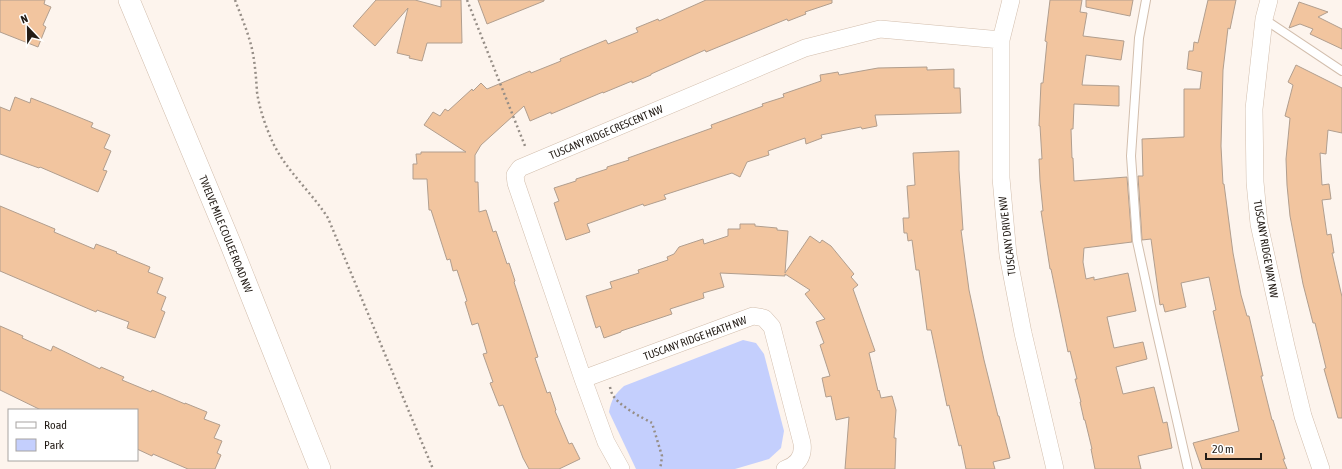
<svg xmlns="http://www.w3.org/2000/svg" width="1342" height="469" font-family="'Asap Condensed',sans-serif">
<rect width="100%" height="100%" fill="#fdf4ed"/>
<path fill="#c4cffd" d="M 743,340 L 756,343 L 764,354 L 784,431 L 781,448 L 769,459 L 735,469 L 636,469 L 609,412 C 611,400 615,394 624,386 Z"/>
<path fill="#f2c59f" stroke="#b19e8e" d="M 0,0 L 45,0 L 44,4 L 51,7 L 43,25 L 46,27 L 38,47 L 0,32 Z
M 376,0 L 415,0 L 441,7 L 441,0 L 461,0 L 462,43 L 427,43 L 422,61 L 409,58 L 410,56 L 397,53 L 408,8 L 375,46 L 353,26 Z
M 478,0 L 544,0 L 544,1 L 487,24 Z
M 706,0 L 832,0 L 832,3 L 805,12 L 806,14 L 788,21 L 787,19 L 706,52 L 705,50 L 651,74 L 651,75 L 632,83 L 632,81 L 603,93 L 603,92 L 551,114 L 551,112 L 530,121 L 524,106 L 481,145 L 475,155 L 475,182 L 478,182 L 479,212 L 486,210 L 493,232 L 496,231 L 507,264 L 509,263 L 515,281 L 514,282 L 538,357 L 535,358 L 547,393 L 550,392 L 556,410 L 555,411 L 569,444 L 572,443 L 580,459 L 559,469 L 529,469 L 523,458 L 503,405 L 499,406 L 490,383 L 493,382 L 483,354 L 487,353 L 478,323 L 472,325 L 465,302 L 467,301 L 457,270 L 453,271 L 450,259 L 447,260 L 431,210 L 429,210 L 427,179 L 413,179 L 413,164 L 417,164 L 416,154 L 421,154 L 421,152 L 466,152 L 424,125 L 433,112 L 440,116 L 445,109 L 448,111 L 472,89 L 473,91 L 481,83 L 487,89 L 530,71 L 531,73 L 561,61 L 560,59 L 606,40 L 608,44 L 638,32 L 636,28 L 658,19 L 659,21 Z
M 1050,0 L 1082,0 L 1080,12 L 1087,13 L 1083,36 L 1124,41 L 1121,60 L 1086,55 L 1082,85 L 1119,86 L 1119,106 L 1074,104 L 1073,129 L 1071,129 L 1072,158 L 1073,158 L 1074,181 L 1127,177 L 1132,242 L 1084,248 L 1083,262 L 1086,279 L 1094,277 L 1094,280 L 1128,273 L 1136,311 L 1107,317 L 1114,348 L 1143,342 L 1147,359 L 1116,367 L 1123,394 L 1154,387 L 1163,423 L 1167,422 L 1172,448 L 1138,456 L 1141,469 L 1095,469 L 1091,449 L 1092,449 L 1085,420 L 1084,420 L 1080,402 L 1081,402 L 1075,379 L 1077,379 L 1070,351 L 1068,352 L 1051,269 L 1050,269 L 1041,211 L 1043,211 L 1040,181 L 1039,159 L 1042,159 L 1040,126 L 1039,126 L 1041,83 L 1043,83 L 1047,42 L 1045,41 Z
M 1086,0 L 1133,0 L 1130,16 L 1086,7 Z
M 1208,0 L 1236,0 L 1230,29 L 1228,28 L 1223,70 L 1221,146 L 1223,184 L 1224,184 L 1233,253 L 1241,295 L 1247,316 L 1249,316 L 1263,376 L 1261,376 L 1272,420 L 1273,420 L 1279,440 L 1285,459 L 1283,459 L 1287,469 L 1202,469 L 1193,443 L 1239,431 L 1213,311 L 1216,310 L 1209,277 L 1181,283 L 1186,307 L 1165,312 L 1163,304 L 1160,305 L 1151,239 L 1142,240 L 1138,176 L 1143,176 L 1142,139 L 1184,137 L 1184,89 L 1200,89 L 1202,72 L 1187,69 L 1189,51 L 1193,51 L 1194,42 L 1198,43 Z
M 1299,2 L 1328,12 L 1318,17 L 1342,29 L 1342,49 L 1310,34 L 1313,29 L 1300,24 L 1289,28 Z
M 1296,65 L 1342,88 L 1342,133 L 1328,130 L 1326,154 L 1320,153 L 1322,185 L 1329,184 L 1331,199 L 1322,200 L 1327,235 L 1331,234 L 1334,253 L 1332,253 L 1342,297 L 1342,418 L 1338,418 L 1324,369 L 1326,368 L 1315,323 L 1313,323 L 1303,284 L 1290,216 L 1287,185 L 1286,159 L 1290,118 L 1285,116 L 1293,85 L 1288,82 Z
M 927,67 L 927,70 L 954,69 L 954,88 L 960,88 L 961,113 L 875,115 L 877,126 L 862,129 L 861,127 L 821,135 L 822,138 L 806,144 L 805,138 L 768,151 L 769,155 L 747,162 L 740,177 L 732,173 L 664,195 L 666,199 L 644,206 L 643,204 L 587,224 L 590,232 L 566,240 L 554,203 L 559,201 L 554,188 L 576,181 L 576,179 L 607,169 L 607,167 L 629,160 L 628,158 L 712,128 L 711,125 L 763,106 L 762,104 L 784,97 L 783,94 L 821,81 L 820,75 L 838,72 L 839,75 L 878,68 Z
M 15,97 L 30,103 L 31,98 L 54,107 L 93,123 L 91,127 L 110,135 L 104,148 L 111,151 L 103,170 L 107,171 L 98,192 L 40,167 L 39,168 L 0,154 L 0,107 L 10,111 Z
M 959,151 L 959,170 L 963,230 L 961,230 L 969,290 L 984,360 L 998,416 L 999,416 L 1010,458 L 993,462 L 995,469 L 966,469 L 961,445 L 959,446 L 949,405 L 947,406 L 931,330 L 927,330 L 919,270 L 916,270 L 912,240 L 908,241 L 907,233 L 904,233 L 903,218 L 909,218 L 909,214 L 907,186 L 915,185 L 913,153 Z
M 0,206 L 55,229 L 54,232 L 94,249 L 96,244 L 117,252 L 116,253 L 150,267 L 148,272 L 163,278 L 157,293 L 166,297 L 161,310 L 165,312 L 155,338 L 127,328 L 129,322 L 97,310 L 96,312 L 0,271 Z
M 740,224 L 755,224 L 755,226 L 777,228 L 777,230 L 788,231 L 785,273 L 810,236 L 820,243 L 822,240 L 831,246 L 854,274 L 851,277 L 858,285 L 853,289 L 875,351 L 869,353 L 878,391 L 879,390 L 881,398 L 892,396 L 896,410 L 894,438 L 896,438 L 895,469 L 845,469 L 849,417 L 836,420 L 831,396 L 826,397 L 822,378 L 830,376 L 820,345 L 824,343 L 816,322 L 825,319 L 805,294 L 810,290 L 785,274 L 785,276 L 720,273 L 724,287 L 703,293 L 704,298 L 670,309 L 672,314 L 621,331 L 621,332 L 604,338 L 600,326 L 596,328 L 586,296 L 612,288 L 610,282 L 639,273 L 638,270 L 668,260 L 667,257 L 674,254 L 679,247 L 703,239 L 704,244 L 728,236 L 728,229 L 740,229 Z
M 0,326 L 23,336 L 22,338 L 51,351 L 53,346 L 100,369 L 101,367 L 124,377 L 122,380 L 151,392 L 152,390 L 185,404 L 185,403 L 207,412 L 204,419 L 220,425 L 214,438 L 222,441 L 217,453 L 221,455 L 215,469 L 188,469 L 153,454 L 152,456 L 137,449 L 137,410 L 41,410 L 0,390 Z"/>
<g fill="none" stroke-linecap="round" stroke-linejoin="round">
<defs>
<path id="service" d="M 1146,0 L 1139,38 L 1131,156 L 1137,241 L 1154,320 L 1188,469
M 1264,19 L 1342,71"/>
<path id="minor" d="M 1011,0 L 1001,40 L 1001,178 L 1008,255 L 1023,333 L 1055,469
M 1269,0 L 1264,19 L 1254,109 L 1255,182 L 1259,224 L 1286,346 L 1303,416 L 1321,469
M 583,379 L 753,316 L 764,318 L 772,327 L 802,443 C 804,456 798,465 785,469
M 621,469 L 606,442 L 583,379 L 516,183 L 515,175 L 520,168 L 805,48 L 880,29 L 1001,40"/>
<path id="tertiary" d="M 129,0 L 231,245 L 320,469"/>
</defs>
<use href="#service" stroke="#d2bead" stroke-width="10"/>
<use href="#minor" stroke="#d2bead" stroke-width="18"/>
<use href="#tertiary" stroke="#d2bead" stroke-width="22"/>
<path stroke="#968e87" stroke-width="2.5" stroke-dasharray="2 3" stroke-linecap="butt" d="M 235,0 C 241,16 248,32 252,49 C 255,63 256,77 257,92 C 259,106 264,122 270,136 C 282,167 310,190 328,218 L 433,469
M 467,0 L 525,146
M 610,387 C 611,391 612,395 615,398 C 623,408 641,417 652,423 L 662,456 L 661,464 L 660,469"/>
<use href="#service" stroke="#fff" stroke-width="8"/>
<use href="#minor" stroke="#fff" stroke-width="17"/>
<use href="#tertiary" stroke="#fff" stroke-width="21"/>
</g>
<g text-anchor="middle" stroke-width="4" stroke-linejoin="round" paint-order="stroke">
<g font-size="11" fill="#231c16" stroke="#fff">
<text transform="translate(606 132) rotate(-23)" y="4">TUSCANY RIDGE CRESCENT NW</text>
<text transform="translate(226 234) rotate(68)" y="4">TWELVE MILE COULEE ROAD NW</text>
<text transform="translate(1007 236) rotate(-97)" y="4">TUSCANY DRIVE NW</text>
<text transform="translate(1266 249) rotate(80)" y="4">TUSCANY RIDGE WAY NW</text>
<text transform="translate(695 338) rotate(-20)" y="4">TUSCANY RIDGE HEATH NW</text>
</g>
</g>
<rect x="8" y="409" width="130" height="52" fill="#ffffff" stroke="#a7a4a2"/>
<rect x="16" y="422" width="20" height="6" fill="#ffffff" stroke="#a7a4a2"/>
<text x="44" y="429" font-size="12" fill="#231c16">Road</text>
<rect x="16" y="439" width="20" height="12" fill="#c4cffd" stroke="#a7a4a2"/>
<text x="44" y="449" font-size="12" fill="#231c16">Park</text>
<g transform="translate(28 28) rotate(338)" stroke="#ffffff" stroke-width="3" paint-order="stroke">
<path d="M0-3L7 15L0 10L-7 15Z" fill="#231c16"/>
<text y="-6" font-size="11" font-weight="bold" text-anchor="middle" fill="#231c16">N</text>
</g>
<path d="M1206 453v6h55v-6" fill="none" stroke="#231c16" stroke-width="2"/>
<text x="1212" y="453" font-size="12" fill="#231c16" stroke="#ffffff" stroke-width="3" paint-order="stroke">20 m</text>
</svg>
